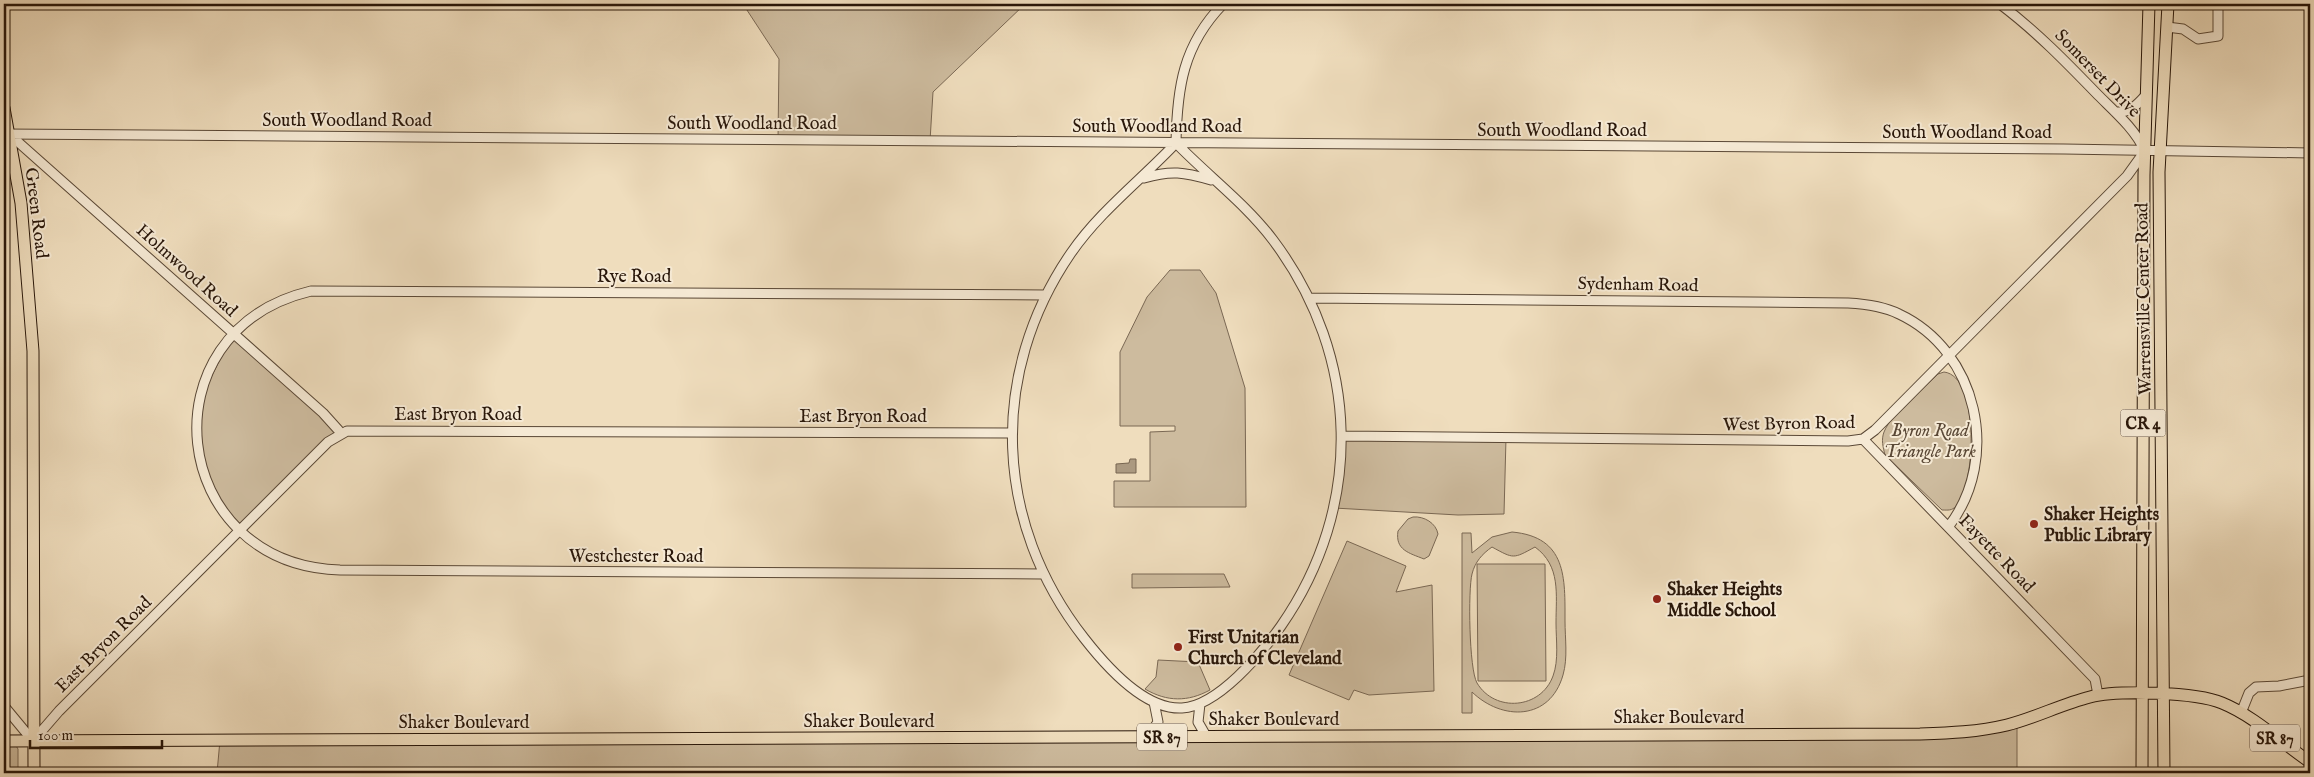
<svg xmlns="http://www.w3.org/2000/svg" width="2314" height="777" font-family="'IM FELL English',serif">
<rect width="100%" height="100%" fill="#efddbd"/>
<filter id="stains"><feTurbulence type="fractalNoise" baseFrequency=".004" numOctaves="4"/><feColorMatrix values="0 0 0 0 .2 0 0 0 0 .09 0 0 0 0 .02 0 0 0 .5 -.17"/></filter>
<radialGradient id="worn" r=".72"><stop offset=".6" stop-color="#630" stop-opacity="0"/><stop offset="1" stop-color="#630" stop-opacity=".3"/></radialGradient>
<path fill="#cdbb9e" stroke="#7a6854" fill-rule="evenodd" d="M 743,4 L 1025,4 L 933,92 L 930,141 L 778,140 L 779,59 Z
M 1170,270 L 1200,270 L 1216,293 L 1245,388 L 1246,507 L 1114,507 L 1114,481 L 1150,481 L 1150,432 L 1175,431 L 1175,426 L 1120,426 L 1120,352 L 1147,297 Z
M 234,333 L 341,433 L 239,531 L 202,468 L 198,402 Z
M 1944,372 C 1980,376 1976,485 1956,506 C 1952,511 1948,510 1942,510 L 1885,455 C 1883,447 1881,440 1884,432 C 1892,412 1923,389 1938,374 Z
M 1342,436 L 1506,438 L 1504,514 L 1458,515 L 1334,508 Z
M 1413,517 C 1424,516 1436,523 1438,534 L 1429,556 L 1424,559 C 1409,553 1395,550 1398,531 L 1408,519 Z
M 1512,532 C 1567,537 1565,578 1565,621 C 1565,638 1568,658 1563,675 C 1550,721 1502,721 1472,692 L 1472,713 L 1462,713 L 1462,533 L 1471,533 L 1472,553 L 1492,537 ZM 1492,547 C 1514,559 1513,559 1535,547 C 1561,566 1556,594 1556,623 C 1556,640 1559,660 1553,676 C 1541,709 1495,713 1477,683 C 1469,669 1468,590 1472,574 C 1475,562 1482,554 1492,547 Z
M 1347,541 L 1406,566 L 1396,592 L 1432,585 L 1434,691 L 1369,695 L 1354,690 L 1349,700 L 1289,675 Z
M 1477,564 L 1545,564 L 1546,681 L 1478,681 Z
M 1132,574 L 1224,574 L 1230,587 L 1132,588 Z
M 1158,660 L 1198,662 L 1210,690 C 1188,702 1167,702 1145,689 L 1156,677 Z
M 2017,722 L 2017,773 L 217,773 L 220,740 L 1920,734 Z
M 4,741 L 13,741 L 18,749 L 18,773 L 4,773 Z"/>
<path fill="#ab9980" stroke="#776550" d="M 1130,459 L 1136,459 L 1136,473 L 1116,473 L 1116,464 L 1129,463 Z"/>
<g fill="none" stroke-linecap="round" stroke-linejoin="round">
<defs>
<path id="minor" d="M 2000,4 C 2036,31 2067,63 2098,95 C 2115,112 2135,129 2145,151
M 2167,27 L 2183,29 L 2198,39 L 2218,36 L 2218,4
M 2115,112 C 2130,113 2136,106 2146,95
M 4,134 L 2064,149 L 2310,153
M 9,134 L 323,413 L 341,433
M 1176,143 C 1208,176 1246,204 1273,240 C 1361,357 1364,507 1281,626 C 1261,654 1218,706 1182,708 C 1144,710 1105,665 1084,638 C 994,523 988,374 1071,253 C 1100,211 1141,180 1176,143 Z
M 1176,143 C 1177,88 1183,45 1223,4
M 1144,178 C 1171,170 1184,172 1211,180
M 1310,298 L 1848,303 C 1866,304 1883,306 1899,314 C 1978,351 2001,458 1949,526
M 1342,436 L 1848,441 L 1863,439 L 1875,430 L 2127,176 L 2145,151
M 1863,439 L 2095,679 L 2098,695
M 1042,574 L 340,570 C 168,565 142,331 311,291 L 1046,295
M 1200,704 L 1198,722 L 1206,736
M 4,706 L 33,741 L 59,711 L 328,442 L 347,431 L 1011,433
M 2241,713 L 2249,693 L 2256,687 L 2279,686 L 2310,680
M 1148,737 L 1158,722 L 1154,702"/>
<path id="major" d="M 4,108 L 21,203 L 33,351 L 34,773
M 4,741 L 1920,734 C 1949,733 1978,732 2007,725 C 2035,718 2062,704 2090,697 C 2117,690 2196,692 2222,703 C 2254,716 2282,743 2310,762
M 2142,773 L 2144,175 L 2149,4
M 2164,773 L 2159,172 L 2168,4"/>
</defs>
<use href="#minor" stroke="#5a4836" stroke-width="11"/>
<use href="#major" stroke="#281609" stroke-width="13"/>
<use href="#minor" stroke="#f5e9d4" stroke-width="9"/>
<use href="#major" stroke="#efddbd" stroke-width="11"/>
</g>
<g fill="#8f2418" stroke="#f5e9d4" stroke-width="2">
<circle cx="2034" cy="524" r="5"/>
<circle cx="1657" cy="599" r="5"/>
<circle cx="1178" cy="647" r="5"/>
</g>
<g text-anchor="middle" stroke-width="4" stroke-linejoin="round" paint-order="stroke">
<g fill="#f5e9d4" stroke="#665546" stroke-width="1">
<rect x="2120.5" y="409.5" width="45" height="27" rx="4"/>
<rect x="1137" y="723.5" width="50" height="27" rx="4"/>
<rect x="2250" y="724.5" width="50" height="27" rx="4"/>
</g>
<g font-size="16" font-weight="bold" fill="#281609">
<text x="2143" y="429">CR 4</text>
<text x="1162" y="743">SR 87</text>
<text x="2275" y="744">SR 87</text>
</g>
<g font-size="18" fill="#281609" stroke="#f5e9d4">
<text transform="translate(2098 73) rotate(46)" y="6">Somerset Drive</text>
<text x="347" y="126">South Woodland Road</text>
<text x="752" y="129">South Woodland Road</text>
<text x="1157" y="132">South Woodland Road</text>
<text x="1562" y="136">South Woodland Road</text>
<text x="1967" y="138">South Woodland Road</text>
<text transform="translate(37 213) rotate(83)" y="6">Green Road</text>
<text transform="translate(187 270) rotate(42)" y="6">Holmwood Road</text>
<text x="634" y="282">Rye Road</text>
<text transform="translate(1638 284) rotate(1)" y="6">Sydenham Road</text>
<text transform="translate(2143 299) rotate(-91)" y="6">Warrensville Center Road</text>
<text x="458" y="420">East Bryon Road</text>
<text x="863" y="422">East Bryon Road</text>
<text transform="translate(1789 423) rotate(-1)" y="6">West Byron Road</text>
<text transform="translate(1997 553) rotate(46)" y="6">Fayette Road</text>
<text x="636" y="562">Westchester Road</text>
<text transform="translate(103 644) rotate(-45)" y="6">East Bryon Road</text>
<text x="1679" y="723">Shaker Boulevard</text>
<text x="1274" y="725">Shaker Boulevard</text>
<text x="869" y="727">Shaker Boulevard</text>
<text x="464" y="728">Shaker Boulevard</text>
</g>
<g font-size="18" font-style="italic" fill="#5a4836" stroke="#f5e9d4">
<text x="1930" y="436">Byron Road<tspan x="1930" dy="21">Triangle Park</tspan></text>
</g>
<g font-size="18" font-weight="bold" fill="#281609" stroke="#f5e9d4" text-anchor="start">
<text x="2044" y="520">Shaker Heights<tspan x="2044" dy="21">Public Library</tspan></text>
<text x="1667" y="595">Shaker Heights<tspan x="1667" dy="21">Middle School</tspan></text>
<text x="1188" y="643">First Unitarian<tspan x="1188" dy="21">Church of Cleveland</tspan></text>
</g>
</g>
<rect width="2314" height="777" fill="none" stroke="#efddbd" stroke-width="20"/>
<rect x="5" y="5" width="2304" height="767" fill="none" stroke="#281609" stroke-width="2.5"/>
<rect x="10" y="10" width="2294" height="757" fill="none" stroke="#281609"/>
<path d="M30 740v8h132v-8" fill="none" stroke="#281609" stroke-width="2.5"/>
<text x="38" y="740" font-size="15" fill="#281609" stroke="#f5e9d4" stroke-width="4" paint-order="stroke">100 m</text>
<rect width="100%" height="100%" filter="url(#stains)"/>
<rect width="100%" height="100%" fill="url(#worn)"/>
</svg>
